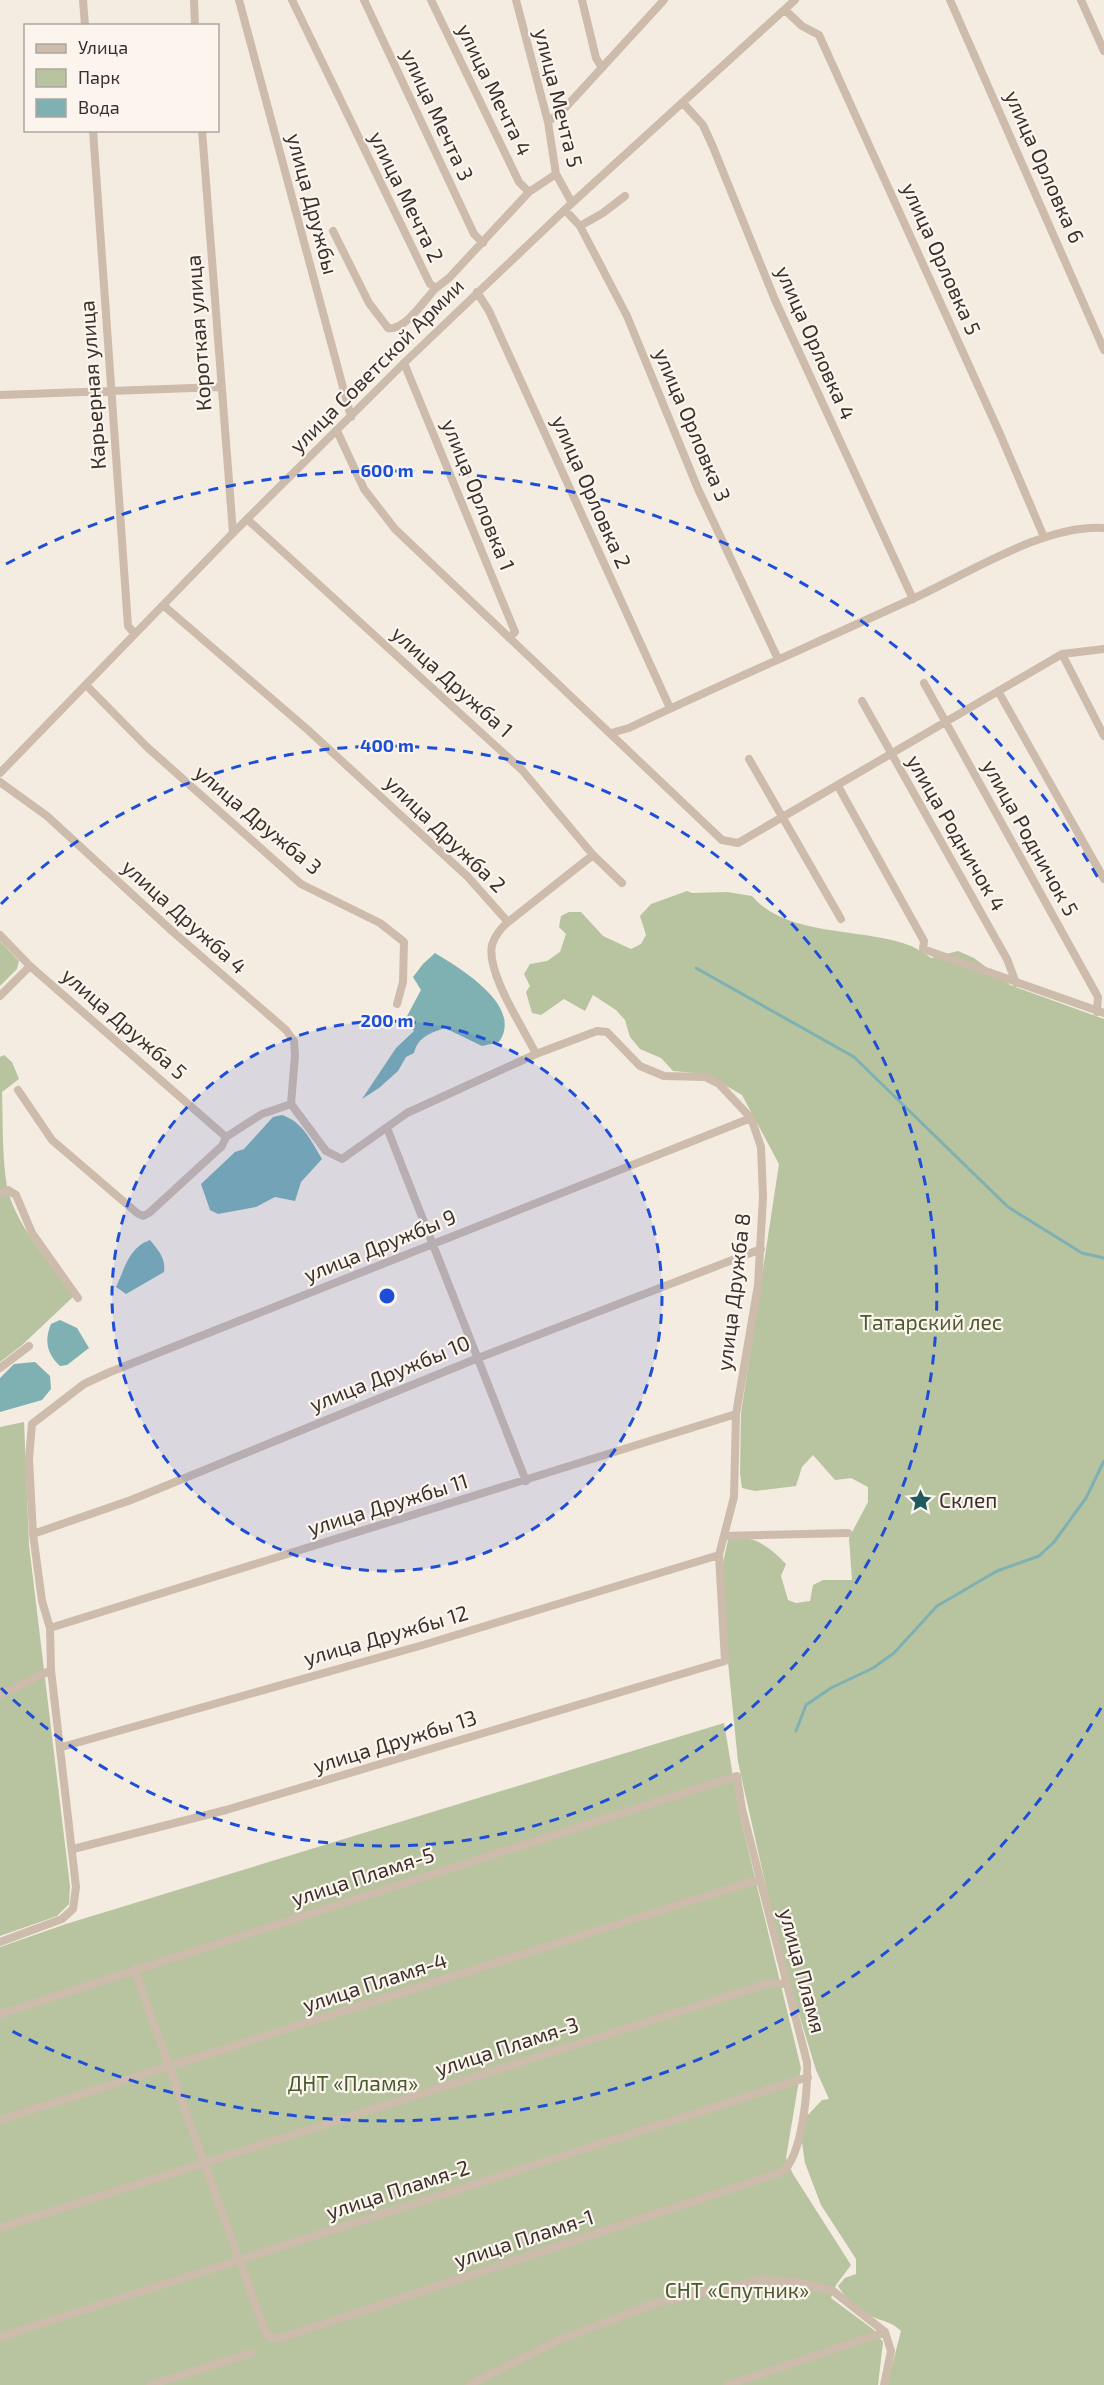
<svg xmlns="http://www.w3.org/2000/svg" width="1104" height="2385" font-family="'Exo 2',sans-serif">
<rect width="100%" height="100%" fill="#f4ebe1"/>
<path fill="#b8c4a0" d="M 687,891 L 692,893 L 727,892 L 752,896 C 787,938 864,927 911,946 C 918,949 925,954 931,958 L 958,951 L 974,958 L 1010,985 L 1104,1019 L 1104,2385 L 887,2385 L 901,2331 C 891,2321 883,2322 871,2316 C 859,2310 845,2298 838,2286 L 845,2278 L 856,2274 L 856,2259 L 821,2205 L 805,2163 L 801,2136 L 805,2118 L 822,2100 L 829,2099 L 816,2070 L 782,1958 L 738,1762 L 723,1612 L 723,1563 L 728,1540 C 751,1532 771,1548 786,1564 L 781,1576 L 788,1600 L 796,1603 L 810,1601 L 813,1585 L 823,1580 L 852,1580 L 849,1538 L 868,1502 L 868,1487 L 851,1478 L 835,1480 L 813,1455 L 802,1467 L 796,1486 L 755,1491 L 742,1488 L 740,1473 L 741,1413 L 779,1164 L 742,1095 L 706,1074 L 673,1071 L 661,1058 L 640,1049 L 630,1037 L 625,1020 L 616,1010 L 593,995 L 585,1011 L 564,999 L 541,1015 L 532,1013 L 526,992 L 530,986 L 524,974 L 530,964 L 547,961 L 560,952 L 566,934 L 559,927 L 561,916 L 569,912 L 581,912 L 603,936 L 631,949 L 641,944 L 646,935 L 640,916 L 651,904 Z
M 0,941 L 19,961 L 17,969 L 0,986 Z
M 4,1055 L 12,1062 L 19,1079 L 2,1092 C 3,1121 2,1151 6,1180 C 11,1221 50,1262 74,1296 L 21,1346 L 0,1362 L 0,1057 Z
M 24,1422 L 29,1545 L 70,1886 L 69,1904 L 57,1916 L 0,1936 L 0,1427 Z
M 724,1723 L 739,1812 L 801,2068 L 786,2158 L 793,2174 L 851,2265 L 836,2285 L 831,2298 L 874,2330 L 883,2342 L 878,2385 L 0,2385 L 0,1947 L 66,1924 Z"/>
<path fill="#7fb0b2" d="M 435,953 C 461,969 524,1006 499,1042 L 482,1046 L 445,1028 C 430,1033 418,1037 414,1053 L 406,1057 L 398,1071 L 379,1088 L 362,1099 L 396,1048 L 414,1031 L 406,1018 L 421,990 L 413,977 L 423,964 Z
M 282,1115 C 303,1122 311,1141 322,1159 L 301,1182 L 295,1201 L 275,1197 L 256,1207 L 218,1214 L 210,1210 L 201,1184 L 235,1152 L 244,1149 L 273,1117 Z
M 150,1240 C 158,1250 166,1258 164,1272 L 126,1294 L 116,1287 C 125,1268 129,1247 150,1240 Z
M 60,1320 L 77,1328 L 89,1348 L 67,1365 L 60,1366 C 47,1354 44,1341 51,1324 Z
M 35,1362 L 50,1376 L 51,1389 L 42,1400 L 0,1412 L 0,1378 L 14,1364 Z"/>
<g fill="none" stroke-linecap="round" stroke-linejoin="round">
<path stroke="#7fb0b2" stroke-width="3" d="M 696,968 L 854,1057 L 1008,1207 L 1082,1253 L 1104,1258
M 796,1731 L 806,1705 L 831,1688 L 873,1668 L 894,1653 L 937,1606 L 997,1571 L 1039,1556 L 1054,1542 L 1086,1498 L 1104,1461"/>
<path stroke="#cdbbac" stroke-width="8" d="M 83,0 L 85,26
M 194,0 L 195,26
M 239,0 L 351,417
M 292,0 L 430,284 L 436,288 L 449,278 L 529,192 L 556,174
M 364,0 L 474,234 L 483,243
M 431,0 L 519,182 L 529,192
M 516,0 L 548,122 L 556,174 L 572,203
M 582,0 L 596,58 L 602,68
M 950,0 L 1104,350
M 1081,0 L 1104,51
M 785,10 L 802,26 L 819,35 L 1000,434 L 1044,537
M 683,103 L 703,125 L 713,147 L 775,300 L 913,599
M 548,122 L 565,108 L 664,0
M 93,130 L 128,626 L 135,634
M 202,130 L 233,533
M 565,210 L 580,226 L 627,316 L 698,489 L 778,659
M 580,226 L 603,213 L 625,196
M 333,231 L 369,303 L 388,328 C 405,331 425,299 436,288
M 477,292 L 489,311 L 670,708
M 404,363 L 515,632 L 509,638
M 0,395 L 221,387
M 337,431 L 364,489 L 395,529 L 722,840 L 738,843 L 1062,654 L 1104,649
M 247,519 L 522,770 L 593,855 L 622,883
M 163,605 L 308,730 L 468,877 L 508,922 C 501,928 495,935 492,945 C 486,973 523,1027 536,1054
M 1062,654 L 1104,736
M 924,683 L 1098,997 L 1097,1012
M 86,685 L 147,747 L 301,884 L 380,923 L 404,942 L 403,982 L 397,1004
M 998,691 L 1104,879
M 862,701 L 1007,959 L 1016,983
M 611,733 L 629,728 C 722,684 816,643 910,600 C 966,575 1043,524 1104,528
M 749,759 L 841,919
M 0,773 L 233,533 L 404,363 L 572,203 L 795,0
M 0,782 L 47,816 L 172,931 L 286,1030 L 294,1041 L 295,1055 L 291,1104
M 838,786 L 924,941 L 923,949 L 1104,1013
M 508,922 L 593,855
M 0,935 L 30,966 L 226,1137
M 0,996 L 30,966
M 18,1090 L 52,1140 L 137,1213 L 143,1216 L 149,1213 L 222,1146 L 226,1137
M 387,1128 L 526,1481
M 226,1137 L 262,1114 L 291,1104
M 0,1194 L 8,1190 L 16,1195 L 32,1233 L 78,1298
M 0,1368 L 29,1346
M 33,1534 L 131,1500 L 478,1358 L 761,1249
M 724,1536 L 848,1533
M 50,1628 L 736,1414
M 0,1695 L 51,1670
M 62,1747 L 423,1645 L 719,1555
M 73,1849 L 226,1810 L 725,1661 L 719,1555 L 734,1497 L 736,1414 L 758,1285 L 763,1197 L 761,1147 L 751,1118 L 719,1084 L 705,1077 L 664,1076 L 640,1066 L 607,1032 L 597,1031 L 536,1054 L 407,1113 L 342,1159 L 326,1151 L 291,1104
M 0,1942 L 62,1919 L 73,1909 L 76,1887 L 51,1670 L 50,1628 L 42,1601 L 33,1534 L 29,1459 L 32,1424 L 84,1384 L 110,1372 L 751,1118
M 0,2014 L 737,1776 L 742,1809 L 807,2062 C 808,2088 803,2156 782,2172 L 278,2339 L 270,2337 L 265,2331 L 134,1969
M 0,2120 L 760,1879
M 0,2228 L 769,1983 L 786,1984
M 0,2337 L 808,2077
M 150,2385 L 251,2353
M 469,2385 L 559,2340 L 656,2303 L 761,2280 L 796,2282 L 833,2291 L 885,2332 L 891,2351 L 884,2385
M 728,2385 L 885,2332"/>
</g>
<circle cx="387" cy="1296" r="275" fill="#1d4ed8" fill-opacity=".12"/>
<g fill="none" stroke="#1d4ed8" stroke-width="3" stroke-dasharray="10 8">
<circle cx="387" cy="1296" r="275"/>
<path d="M1 904A550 550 0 1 1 1 1688"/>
<path d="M1101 1708A825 825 0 0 1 6 2028M6 564A825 825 0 0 1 1101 883"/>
</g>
<defs>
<symbol id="sight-bare" viewBox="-9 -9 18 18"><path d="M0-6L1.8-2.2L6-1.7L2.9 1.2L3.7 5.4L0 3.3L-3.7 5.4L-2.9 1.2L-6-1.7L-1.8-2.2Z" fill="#1f5a5e" stroke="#fbf5ee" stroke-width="2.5" paint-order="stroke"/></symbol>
</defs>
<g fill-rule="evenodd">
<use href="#sight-bare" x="904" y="1484" width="33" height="33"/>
</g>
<g text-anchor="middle" stroke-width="4.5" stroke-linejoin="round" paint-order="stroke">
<g font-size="21" fill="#3b302b" stroke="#fbf5ee">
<text transform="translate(494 90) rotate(64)" y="7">улица Мечта 4</text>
<text transform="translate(558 98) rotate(76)" y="7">улица Мечта 5</text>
<text transform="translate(437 115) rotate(65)" y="7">улица Мечта 3</text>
<text transform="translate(1044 167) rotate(66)" y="7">улица Орловка 6</text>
<text transform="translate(406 197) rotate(64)" y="7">улица Мечта 2</text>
<text transform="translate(312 204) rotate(75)" y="7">улица Дружбы</text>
<text transform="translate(941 259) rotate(66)" y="7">улица Орловка 5</text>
<text transform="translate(199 333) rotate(-94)" y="7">Короткая улица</text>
<text transform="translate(815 343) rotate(66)" y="7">улица Орловка 4</text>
<text transform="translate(377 366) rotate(-45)" y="7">улица Советской Армии</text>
<text transform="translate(93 385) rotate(-94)" y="7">Карьерная улица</text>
<text transform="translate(692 425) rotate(67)" y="7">улица Орловка 3</text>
<text transform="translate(591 492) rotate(66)" y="7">улица Орловка 2</text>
<text transform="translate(478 495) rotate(68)" y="7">улица Орловка 1</text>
<text transform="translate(452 682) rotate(42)" y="7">улица Дружба 1</text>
<text transform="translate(258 820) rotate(40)" y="7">улица Дружба 3</text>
<text transform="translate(956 833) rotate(60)" y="7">улица Родничок 4</text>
<text transform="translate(445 834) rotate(44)" y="7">улица Дружба 2</text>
<text transform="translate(1030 838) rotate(61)" y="7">улица Родничок 5</text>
<text transform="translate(184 917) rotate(42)" y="7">улица Дружба 4</text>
<text transform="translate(124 1024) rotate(41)" y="7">улица Дружба 5</text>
<text transform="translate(380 1246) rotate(-22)" y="7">улица Дружбы 9</text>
<text transform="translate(734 1292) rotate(-83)" y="7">улица Дружба 8</text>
<text transform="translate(390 1374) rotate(-22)" y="7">улица Дружбы 10</text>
<text transform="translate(388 1505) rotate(-17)" y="7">улица Дружбы 11</text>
<text transform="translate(386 1636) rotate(-16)" y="7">улица Дружбы 12</text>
<text transform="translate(395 1742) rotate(-17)" y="7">улица Дружбы 13</text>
<text transform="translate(363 1877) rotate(-18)" y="7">улица Пламя-5</text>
<text transform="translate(802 1971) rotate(75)" y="7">улица Пламя</text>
<text transform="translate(375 1983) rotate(-18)" y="7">улица Пламя-4</text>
<text transform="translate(507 2047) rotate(-18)" y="7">улица Пламя-3</text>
<text transform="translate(398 2190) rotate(-18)" y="7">улица Пламя-2</text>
<text transform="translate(524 2239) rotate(-18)" y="7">улица Пламя-1</text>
</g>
<g font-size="21" fill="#4a5a2e" stroke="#fbf5ee">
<text x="931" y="1330">Татарский лес</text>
<text x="353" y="2091">ДНТ «Пламя»</text>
<text x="737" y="2298">СНТ «Спутник»</text>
</g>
<g font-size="21" fill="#3b302b" stroke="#fbf5ee" text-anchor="start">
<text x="939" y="1508">Склеп</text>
</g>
</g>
<circle cx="387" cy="1296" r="9" fill="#1d4ed8" stroke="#fbf5ee" stroke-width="3"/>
<g font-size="18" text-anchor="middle" font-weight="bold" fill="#1d4ed8" stroke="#fbf5ee" stroke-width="4.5" stroke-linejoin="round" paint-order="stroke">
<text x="387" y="477">600 m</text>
<text x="387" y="752">400 m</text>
<text x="387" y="1027">200 m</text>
</g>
<rect x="24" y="24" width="195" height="108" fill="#fbf5ee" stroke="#aea6a0" stroke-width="1.5"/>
<rect x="36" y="44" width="30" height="9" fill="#cdbbac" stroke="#aea6a0" stroke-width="1.5"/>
<text x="78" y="54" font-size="18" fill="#3b302b">Улица</text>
<rect x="36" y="69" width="30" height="18" fill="#b8c4a0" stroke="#aea6a0" stroke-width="1.5"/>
<text x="78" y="84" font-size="18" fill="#3b302b">Парк</text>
<rect x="36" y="99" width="30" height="18" fill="#7fb0b2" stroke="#aea6a0" stroke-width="1.5"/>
<text x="78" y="114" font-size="18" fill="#3b302b">Вода</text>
</svg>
